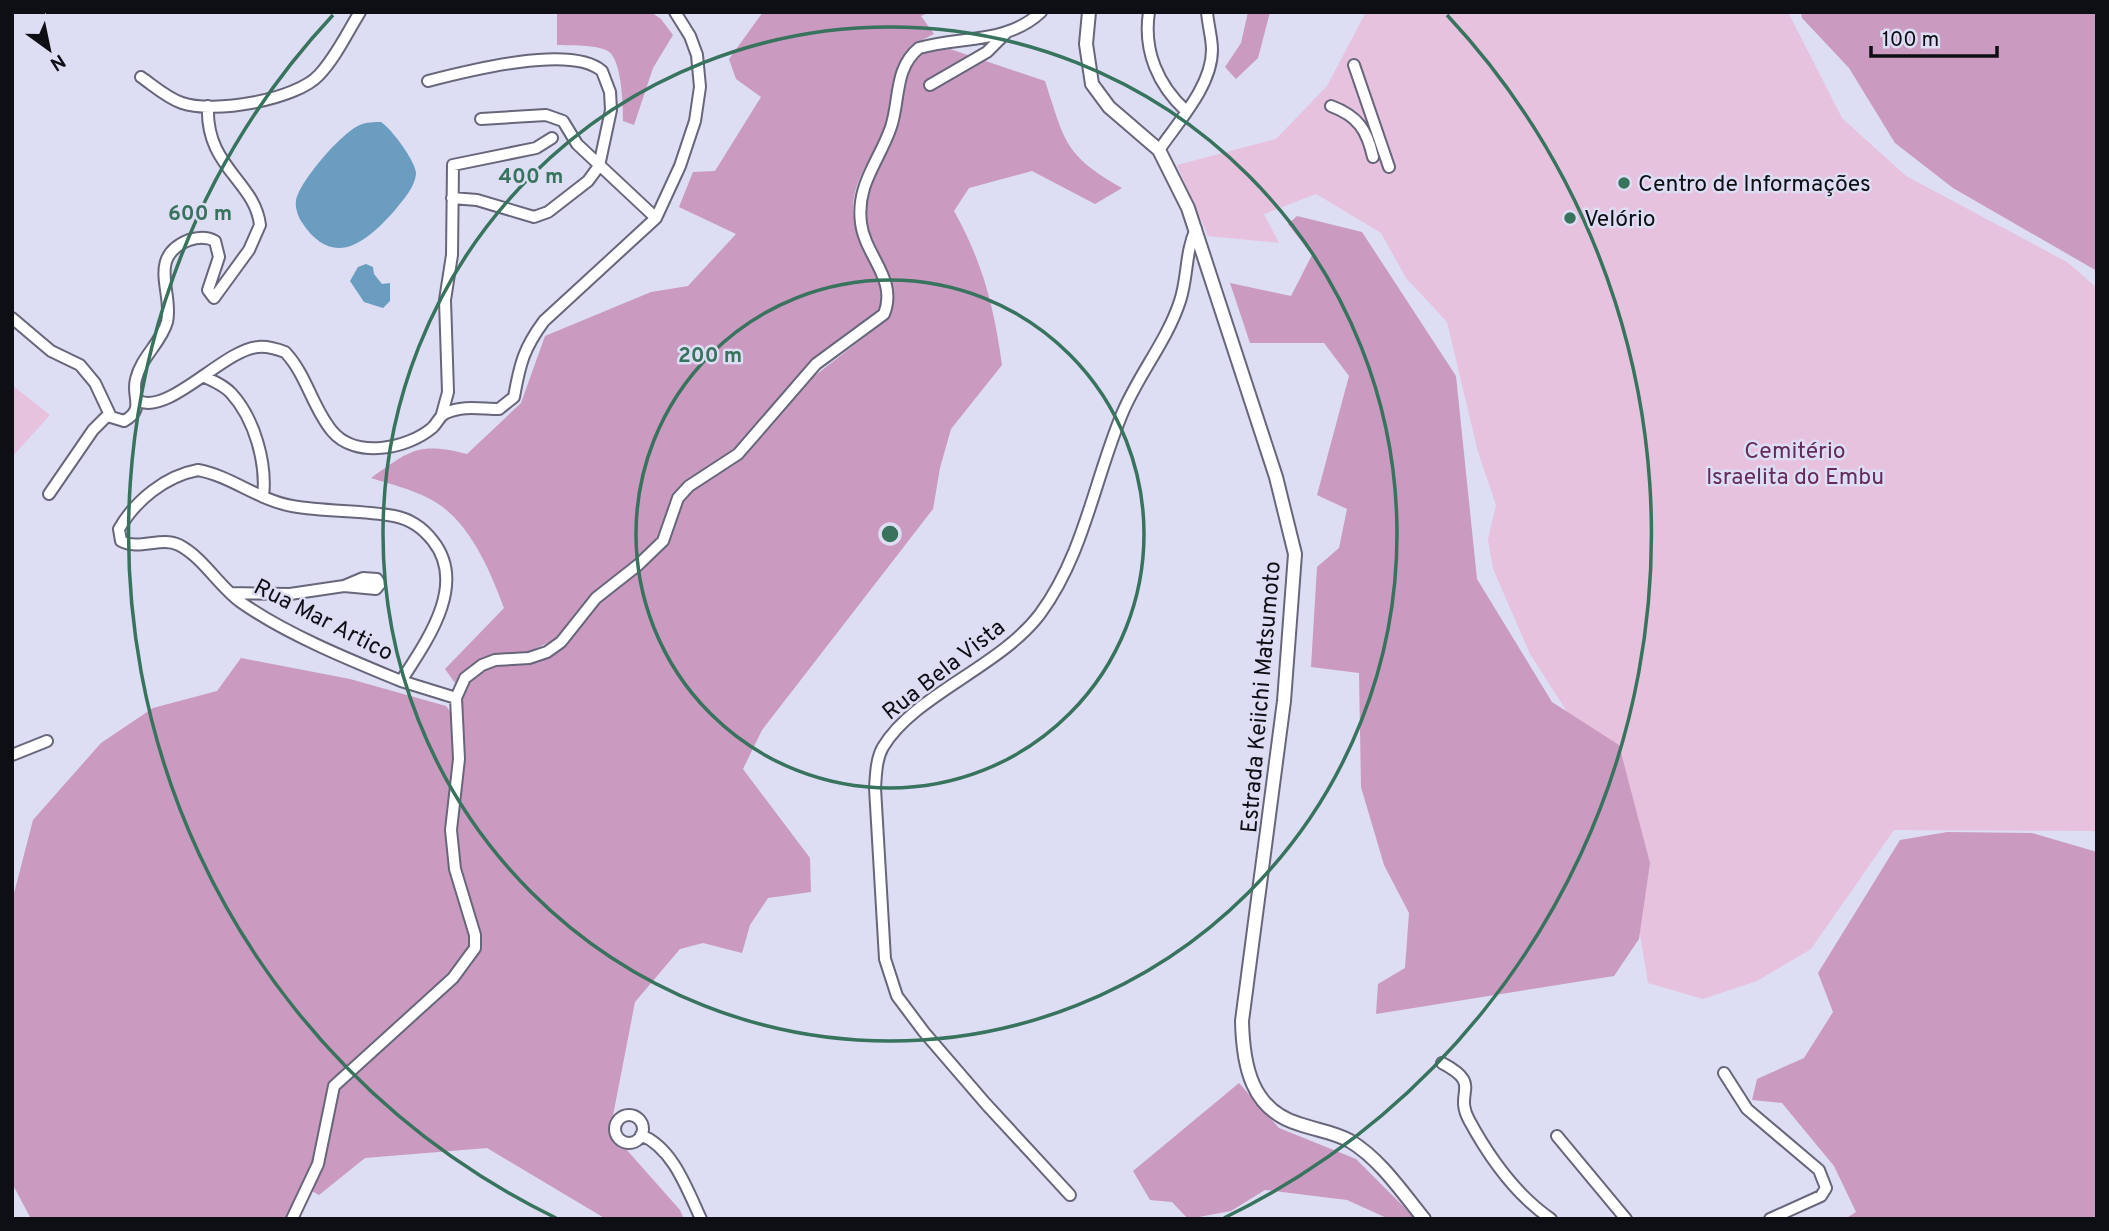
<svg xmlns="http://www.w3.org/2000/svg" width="2109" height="1231" font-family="Overpass,sans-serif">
<rect width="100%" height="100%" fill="#ddddf4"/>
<path fill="#e7c2df" d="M 1366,12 L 1788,12 L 1842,118 L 1906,176 L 2067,262 L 2097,288 L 2097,831 L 1894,830 L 1811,949 L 1757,981 L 1703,999 L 1648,983 L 1616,788 L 1530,654 L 1493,569 L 1488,539 L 1496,505 L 1478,452 L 1447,322 L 1406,278 L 1381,233 L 1316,194 L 1264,214 L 1279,243 L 1208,236 L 1177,165 L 1276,139 L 1327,86 Z
M 12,385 L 50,415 L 12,457 Z"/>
<path fill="#ca9ac0" d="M 651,12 L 661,19 L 673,35 L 653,68 L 634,125 L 623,121 C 623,105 622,60 608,51 C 595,44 571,46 557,45 L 557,14 Z
M 763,12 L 930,12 L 921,16 L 934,34 C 925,39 913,43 907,51 C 890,72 893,100 886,123 C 877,153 853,176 853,209 C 854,244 892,277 879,311 L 813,360 L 735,449 L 685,482 L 673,495 L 658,537 L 635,561 L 592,594 L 558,638 L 528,652 L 494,654 L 479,660 L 461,674 L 455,683 L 445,669 L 504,608 C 490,570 468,517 428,498 C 411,489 390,484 371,478 C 411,450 418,442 467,454 L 521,403 L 545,336 L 651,292 L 688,286 L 736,234 L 679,207 L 693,172 L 715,171 L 761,97 L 736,79 L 729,59 Z
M 1248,12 L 1270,12 L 1258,58 L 1236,79 L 1225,67 L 1241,43 Z
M 1801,12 L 2097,12 L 2097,271 L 1953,188 L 1895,143 L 1849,68 L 1802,18 Z
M 950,49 L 1045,81 C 1065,142 1064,155 1122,188 L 1095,204 L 1032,171 L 969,188 L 954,211 C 983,263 994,307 1002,365 L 951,429 L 940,468 L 933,509 L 762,730 L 743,769 L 810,858 L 811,892 L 768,898 L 750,925 L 742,953 L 703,943 L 680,949 L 635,1002 L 610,1131 L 680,1210 L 684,1219 L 606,1219 L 487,1148 L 365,1158 L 319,1195 L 310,1190 L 322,1165 L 338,1089 L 457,982 L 472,964 L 480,949 L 460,868 L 456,830 L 465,759 L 462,697 L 470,681 L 484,670 L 496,666 L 530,664 L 549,657 L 565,647 L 600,602 L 642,570 L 667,544 L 683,501 L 692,490 L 742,458 L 804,384 L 889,318 C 904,277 867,250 865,211 C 864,181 885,158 895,131 C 905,105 899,72 923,52 Z
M 1297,216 L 1362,232 L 1456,376 L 1477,579 L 1552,702 L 1619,745 L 1650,863 L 1639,939 L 1614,976 L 1376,1014 L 1378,984 L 1405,968 L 1409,913 L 1384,865 L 1361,787 L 1359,673 L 1311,667 L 1317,567 L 1339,548 L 1347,509 L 1317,495 L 1349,376 L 1324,343 L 1250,343 L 1230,283 L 1291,296 L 1312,255 L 1288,224 Z
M 241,658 L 350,679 L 446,706 C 468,729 447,801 446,832 C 446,867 460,902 470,936 L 470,947 L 450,975 L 330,1084 L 313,1162 L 287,1219 L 31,1219 L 12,1183 L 12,901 L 33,820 L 101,743 L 153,708 L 217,691 Z
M 1947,832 L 2032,833 L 2097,852 L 2097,1219 L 1845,1219 L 1856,1212 L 1834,1166 L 1782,1103 L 1752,1100 L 1757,1079 L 1804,1058 L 1833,1012 L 1818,973 L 1900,840 Z
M 1239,1083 L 1279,1128 L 1356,1159 L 1416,1219 L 1389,1219 L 1347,1200 L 1265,1190 L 1231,1211 L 1188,1219 L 1172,1202 L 1150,1200 L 1133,1171 Z"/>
<path fill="#6a9dc0" d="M 381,122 C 391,128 417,163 416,174 C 415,187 403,200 395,210 C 367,242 333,271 301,221 C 298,216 295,208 296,201 C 299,182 342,132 360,125 C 366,122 375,122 381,122 Z
M 366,264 L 373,267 L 374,274 L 382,284 L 390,283 L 390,301 L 383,308 L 364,302 L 350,281 L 358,267 Z"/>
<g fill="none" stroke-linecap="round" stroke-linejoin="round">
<defs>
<path id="minor" d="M 1149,12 C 1143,51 1158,85 1186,111
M 1354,65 L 1389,167
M 141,77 C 154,86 167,98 182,103 C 213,114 296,100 319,75 C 336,57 347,33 360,12
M 428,81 C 467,71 571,44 602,71 L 610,92 L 611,110 L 599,166 L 588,181 L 548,212 L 534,217 L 477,200 L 452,198
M 930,85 L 987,52 L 1006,33
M 1331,106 C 1358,116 1367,130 1373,157
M 481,119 L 546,115 L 563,121 L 577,144 L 656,218
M 1159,150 C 1178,122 1212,86 1212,50 C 1212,38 1208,25 1207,12
M 12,318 L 51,351 L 80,365 L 95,383 L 111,417 L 124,421 C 146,409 131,397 136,379 C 141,357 161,343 167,322 C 174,293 146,257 189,240 C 198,237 206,236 215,241 L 219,257 L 208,290 L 214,298 L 249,250 L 260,225 C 255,181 205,167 208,106
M 203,376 C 213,381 224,385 231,393 C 255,419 267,464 263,497
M 139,401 C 169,415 225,349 258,347 C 267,346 277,349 285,352 C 307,375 312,407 332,431 C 355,459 407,449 432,428 C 437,424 439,416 446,413 C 463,405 481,409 499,409 L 514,397 C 520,363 524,348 544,321 L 656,218 L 680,166 L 695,121 L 700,87 L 697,55 L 690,36 L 675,12
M 442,414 L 448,392 L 445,300 L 452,255 L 453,165 L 536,148 L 552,138
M 198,470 C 231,476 258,500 292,506 C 326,512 360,510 394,516 C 410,519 423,528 433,541 C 468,585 426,642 401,681 C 350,660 288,635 242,603 C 219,587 204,558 179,545 C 161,536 139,551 121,541 L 119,529 C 135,501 165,476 198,470 Z
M 49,494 L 93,430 L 109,414
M 230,593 L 290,594 L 344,586 L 376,589 L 380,584 L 377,579 L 363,578 L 344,586
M 401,681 L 456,698
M 12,755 L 47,741
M 1442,1063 C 1484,1085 1453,1091 1469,1120 C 1489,1157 1516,1195 1551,1219
M 1724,1073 L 1747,1109 L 1819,1170 L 1826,1188 L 1821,1196 L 1770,1219
M615 1129a14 14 0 1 1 28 0a14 14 0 1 1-28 0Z
M 641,1135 C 673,1148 687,1189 701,1219
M 1557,1136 L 1626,1219
M 1070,1195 L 986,1104 L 924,1032 L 897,996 L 885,959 L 875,788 C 876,775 876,759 883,747 C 914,695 1000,667 1040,614 C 1084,554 1094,481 1122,414 C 1138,375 1167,341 1180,301 C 1188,277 1185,252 1196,229
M 292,1219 L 318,1164 L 334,1086 L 453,978 L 475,948 L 475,935 L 455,869 L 451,830 L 459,759 L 456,698 L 465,678 L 482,665 L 495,660 L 529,658 L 547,652 L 561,642 L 596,598 L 638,565 L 663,541 L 678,498 L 689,486 L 738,454 L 816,364 L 884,314 C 898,279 865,256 861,223 C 856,184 879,162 891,127 C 900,100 894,68 919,48 C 961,36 1007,44 1041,12"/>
<path id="major" d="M 1089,12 L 1086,44 L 1092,84 L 1109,107 L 1159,150 L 1188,208 L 1276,477 L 1295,554 L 1284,701 L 1242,1021 C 1243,1065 1251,1110 1299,1124 C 1316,1130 1334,1132 1350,1141 C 1380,1159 1402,1192 1424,1219"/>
</defs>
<use href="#minor" stroke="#67667b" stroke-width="14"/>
<use href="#major" stroke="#67667b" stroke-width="16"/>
<use href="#minor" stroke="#fff" stroke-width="10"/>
<use href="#major" stroke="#fff" stroke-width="12"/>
</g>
<g fill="none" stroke="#37735d" stroke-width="3.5">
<circle cx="890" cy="534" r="254"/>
<circle cx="890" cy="534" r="507"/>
<path d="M556 1218A761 761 0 0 1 333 15M1447 15A761 761 0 0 1 1224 1218"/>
</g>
<g fill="#37735d" stroke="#ddddf4" stroke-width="2.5">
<circle cx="1624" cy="183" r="7"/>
<circle cx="1570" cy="218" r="7"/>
</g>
<g text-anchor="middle" stroke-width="5" stroke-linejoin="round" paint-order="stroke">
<g font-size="23" fill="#0e0e15" stroke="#ddddf4" text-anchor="start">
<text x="1638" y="191">Centro de Informações</text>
<text x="1584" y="226">Velório</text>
</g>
<g font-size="23" fill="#652b5b" stroke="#ddddf4">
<text x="1795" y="458">Cemitério<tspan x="1795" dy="26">Israelita do Embu</tspan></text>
</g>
<g font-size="23" fill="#0e0e15" stroke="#ddddf4">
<text transform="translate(324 619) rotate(27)" y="8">Rua Mar Artico</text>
<text transform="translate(943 669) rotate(-38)" y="8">Rua Bela Vista</text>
<text transform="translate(1260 697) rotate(-85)" y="8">Estrada Keiichi Matsumoto</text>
</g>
</g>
<circle cx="890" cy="534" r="10" fill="#37735d" stroke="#ddddf4" stroke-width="3.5"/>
<g font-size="21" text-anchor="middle" font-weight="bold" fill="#37735d" stroke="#ddddf4" stroke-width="5" stroke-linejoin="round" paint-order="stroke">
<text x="531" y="183">400 m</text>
<text x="200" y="220">600 m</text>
<text x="710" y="362">200 m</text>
</g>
<rect width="2109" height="1231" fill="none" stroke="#0e0e15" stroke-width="28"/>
<g transform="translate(49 49) rotate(147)" stroke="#ddddf4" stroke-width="5" paint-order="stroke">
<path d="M0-5L12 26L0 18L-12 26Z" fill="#0e0e15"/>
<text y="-10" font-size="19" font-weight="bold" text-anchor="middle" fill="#0e0e15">N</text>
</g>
<path d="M1871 46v10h126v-10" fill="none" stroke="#0e0e15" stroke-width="3.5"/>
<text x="1882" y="46" font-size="21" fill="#0e0e15" stroke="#ddddf4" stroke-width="5" paint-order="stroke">100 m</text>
</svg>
